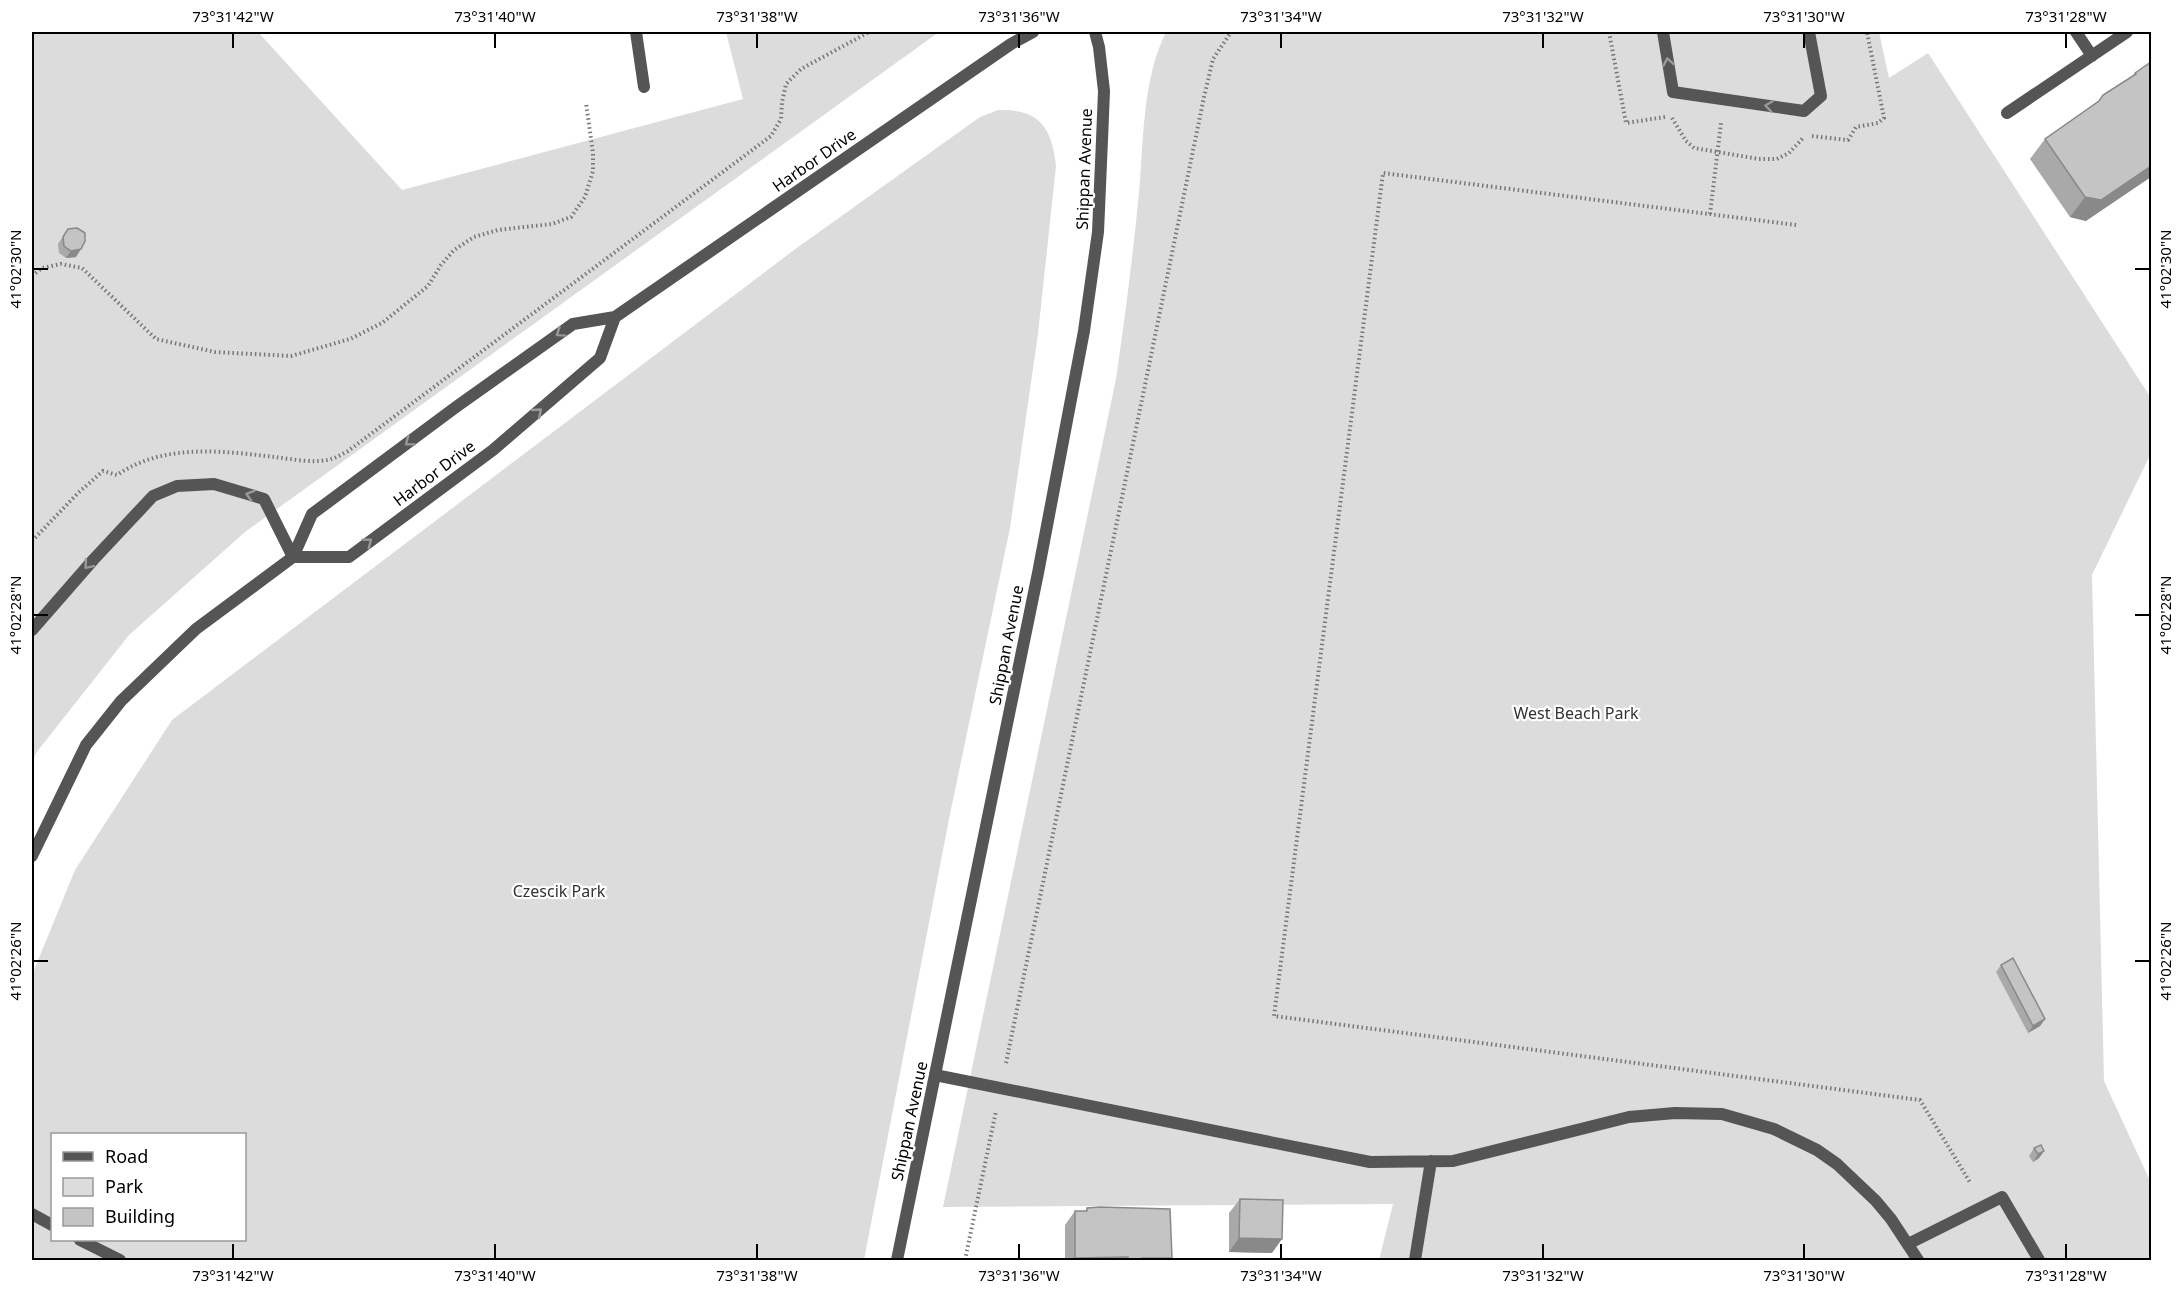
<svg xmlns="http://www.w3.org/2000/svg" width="2183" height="1292" font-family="'Noto Sans',sans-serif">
<rect width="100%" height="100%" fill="#fff"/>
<path fill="#dcdcdc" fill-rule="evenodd" d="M 32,32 L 258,32 L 402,190 L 743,99 L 726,32 L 939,32 L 245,532 L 129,635 L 36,753 L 32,765 Z
M 1166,32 L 1879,32 L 1889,78 L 1928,53 L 2151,398 L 2151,453 L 2092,575 L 2104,1081 L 2151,1183 L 2151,1260 L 1379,1260 L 1393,1204 L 943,1207 L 1116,379 C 1125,317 1133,255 1139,193 C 1144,139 1142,81 1166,32 Z
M 998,110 C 1039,109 1052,127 1056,166 L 1038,334 L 1010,528 L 949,819 L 864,1260 L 32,1260 L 32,975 L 75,870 L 172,720 L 794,250 L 980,117 ZM 52,1134 L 244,1134 L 244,1240 L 52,1240 Z"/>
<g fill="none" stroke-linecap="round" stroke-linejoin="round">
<path stroke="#777" stroke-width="4" stroke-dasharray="1.5 3" stroke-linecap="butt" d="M 1609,32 L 1626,123 L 1665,117
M 1672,118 L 1686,141 L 1694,148 L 1759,159 L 1777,159 L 1789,153 L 1804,137
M 1812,136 L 1848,140 L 1856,127 L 1878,123 L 1884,118 L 1867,32
M 1710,214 L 1721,123
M 1796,225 L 1383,173 L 1274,1016 L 1920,1100 L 1971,1184
M 32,276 L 42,268 L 61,264 L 82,268 L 156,339 L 215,352 L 291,356 L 350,339 L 382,323 L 428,286 L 441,265 L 454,250 L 474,237 L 498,230 L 552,224 L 571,217 L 585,197 L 593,171 L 593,153 L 586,103
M 32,541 L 78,493 L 103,471 L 117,475 C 164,443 222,451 275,457 C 292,459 314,464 331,459 C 336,458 342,454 348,451 L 771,136 L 781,119 L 782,102 L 786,84 L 801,69 L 869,32
M 1006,1063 L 1204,97 L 1213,59 L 1231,32
M 965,1260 L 996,1111"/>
<path stroke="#555" stroke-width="12" d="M 636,32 L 644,87
M 1663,32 L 1673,92 L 1804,111 L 1821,96 L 1809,32
M 2076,32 L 2092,56
M 2007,113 L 2127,32
M 32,630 L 94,559 L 153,496 L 177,486 L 214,484 L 264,499 L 293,557
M 935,1075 L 1370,1162 L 1453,1161 L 1629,1117 L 1675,1113 L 1722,1114 L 1774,1129 L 1817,1150 L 1837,1164 L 1876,1201 L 1891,1219 L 1918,1260
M 32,1214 L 52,1225
M 80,1240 L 120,1260
M 1908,1244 L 2002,1197 L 2039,1260
M 1415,1260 L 1431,1161"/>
<path stroke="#555" stroke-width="12" d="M 293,557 L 349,557 L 493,450 L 600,358 L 615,317
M 32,856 L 86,745 L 121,701 L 196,629 L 293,557 L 312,514 L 456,407 L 573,324 L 615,317 L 1011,44 L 1033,32
M 897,1260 L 1038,573 L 1084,331 L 1098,232 L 1102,140 L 1104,91 L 1099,47 L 1095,32"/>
</g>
<path fill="#a9a9a9" d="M 2151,62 L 2086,221 L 2070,217 L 2030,159 L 2045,139 L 2133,76 L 2135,73 Z
M 68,229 L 76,257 L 66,258 L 59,253 L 58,244 Z
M 2001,965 L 2045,1019 L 2040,1026 L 2028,1033 L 1996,972 Z
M 2034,1148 L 2044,1151 L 2039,1158 L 2033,1162 L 2029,1156 Z
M 1240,1199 L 1272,1253 L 1229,1252 L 1229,1213 Z
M 1087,1208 L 1170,1260 L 1065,1260 L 1065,1225 L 1075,1211 L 1085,1211 Z"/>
<path fill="#898989" d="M 2151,166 L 2151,177 L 2086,221 L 2070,217 L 2085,197 Z
M 81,249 L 76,257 L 66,258 L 71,251 Z
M 2045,1019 L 2040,1026 L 2028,1033 L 2033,1026 Z
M 2044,1151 L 2039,1158 L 2033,1162 L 2038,1154 Z
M 1239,1238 L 1282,1239 L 1272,1253 L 1229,1252 Z
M 1128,1257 L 1125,1260 L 1073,1260 L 1075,1258 Z
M 1142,1258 L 1172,1258 L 1170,1260 L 1140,1260 Z"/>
<path fill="#c4c4c4" stroke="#898989" stroke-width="1.5" d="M 2151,62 L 2151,166 L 2101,200 L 2085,197 L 2045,139 L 2099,101 L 2103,95 L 2136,74 L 2135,73 Z
M 77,228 L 85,233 L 85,241 L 81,249 L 71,251 L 64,246 L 63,237 L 68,229 Z
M 2013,958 L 2045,1019 L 2033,1026 L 2001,965 Z
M 2041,1145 L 2044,1151 L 2038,1154 L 2034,1148 Z
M 1240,1199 L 1283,1200 L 1282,1239 L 1239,1238 Z
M 1100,1207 L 1170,1209 L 1172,1258 L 1142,1258 L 1142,1260 L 1128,1260 L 1128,1257 L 1075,1258 L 1075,1211 L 1087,1211 L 1087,1208 Z"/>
<defs><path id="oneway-chevron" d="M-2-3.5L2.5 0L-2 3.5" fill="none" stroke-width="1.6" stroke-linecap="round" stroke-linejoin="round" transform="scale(1.5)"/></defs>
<g stroke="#999">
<use href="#oneway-chevron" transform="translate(1668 62) rotate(-100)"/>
<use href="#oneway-chevron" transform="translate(1769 106) rotate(-172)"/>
<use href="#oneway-chevron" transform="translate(560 333) rotate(145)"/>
<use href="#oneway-chevron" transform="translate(538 412) rotate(-41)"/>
<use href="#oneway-chevron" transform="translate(409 442) rotate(143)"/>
<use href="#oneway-chevron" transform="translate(250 495) rotate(-164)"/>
<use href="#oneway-chevron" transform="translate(368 542) rotate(-37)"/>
<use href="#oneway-chevron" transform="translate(88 565) rotate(131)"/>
</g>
<path fill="none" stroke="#000" stroke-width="2" d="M 233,33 L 233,48M 495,33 L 495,48M 757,33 L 757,48M 1019,33 L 1019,48M 1281,33 L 1281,48M 1543,33 L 1543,48M 1804,33 L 1804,48M 2066,33 L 2066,48M 33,269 L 48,269M 2135,269 L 2150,269M 33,615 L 48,615M 2135,615 L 2150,615M 33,961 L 48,961M 2135,961 L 2150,961M 233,1244 L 233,1259M 495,1244 L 495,1259M 757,1244 L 757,1259M 1019,1244 L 1019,1259M 1281,1244 L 1281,1259M 1543,1244 L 1543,1259M 1804,1244 L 1804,1259M 2066,1244 L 2066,1259"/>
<g text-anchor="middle" stroke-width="4.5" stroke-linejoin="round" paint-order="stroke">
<g font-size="16" fill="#000" stroke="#fff">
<text transform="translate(814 160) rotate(-35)" y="6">Harbor Drive</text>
<text transform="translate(1084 169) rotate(-88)" y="6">Shippan Avenue</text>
<text transform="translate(434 473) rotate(-37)" y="6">Harbor Drive</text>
<text transform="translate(1006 645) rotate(-79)" y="6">Shippan Avenue</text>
<text transform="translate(909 1121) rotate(-78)" y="6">Shippan Avenue</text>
</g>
<g font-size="16" fill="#333" stroke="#fff">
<text x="1576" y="719">West Beach Park</text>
<text x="559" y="897">Czescik Park</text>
</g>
</g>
<rect width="2183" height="1292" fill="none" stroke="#ffffff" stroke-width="66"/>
<rect x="51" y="1133" width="195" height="108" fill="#ffffff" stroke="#999999" stroke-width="1.5"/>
<rect x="63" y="1152" width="30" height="9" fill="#555555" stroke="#999999" stroke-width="1.5"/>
<text x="105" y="1163" font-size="18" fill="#000000">Road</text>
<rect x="63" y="1178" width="30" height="18" fill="#dcdcdc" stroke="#999999" stroke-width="1.5"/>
<text x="105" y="1193" font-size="18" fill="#000000">Park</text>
<rect x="63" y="1208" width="30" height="18" fill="#c4c4c4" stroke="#999999" stroke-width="1.5"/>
<text x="105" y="1223" font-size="18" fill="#000000">Building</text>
<rect x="33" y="33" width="2117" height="1226" fill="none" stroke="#000" stroke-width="2"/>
<g font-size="15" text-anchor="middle" fill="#000">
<text x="233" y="22">73°31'42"W</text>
<text x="495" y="22">73°31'40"W</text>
<text x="757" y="22">73°31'38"W</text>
<text x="1019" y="22">73°31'36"W</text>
<text x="1281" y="22">73°31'34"W</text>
<text x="1543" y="22">73°31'32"W</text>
<text x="1804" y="22">73°31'30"W</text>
<text x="2066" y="22">73°31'28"W</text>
<text transform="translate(16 269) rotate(-90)" y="5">41°02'30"N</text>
<text transform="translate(2166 269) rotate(-90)" y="5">41°02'30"N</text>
<text transform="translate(16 615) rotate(-90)" y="5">41°02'28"N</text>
<text transform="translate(2166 615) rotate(-90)" y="5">41°02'28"N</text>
<text transform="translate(16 961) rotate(-90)" y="5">41°02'26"N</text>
<text transform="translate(2166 961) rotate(-90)" y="5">41°02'26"N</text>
<text x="233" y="1281">73°31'42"W</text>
<text x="495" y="1281">73°31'40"W</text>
<text x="757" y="1281">73°31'38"W</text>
<text x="1019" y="1281">73°31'36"W</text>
<text x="1281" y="1281">73°31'34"W</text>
<text x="1543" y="1281">73°31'32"W</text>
<text x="1804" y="1281">73°31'30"W</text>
<text x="2066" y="1281">73°31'28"W</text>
</g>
</svg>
